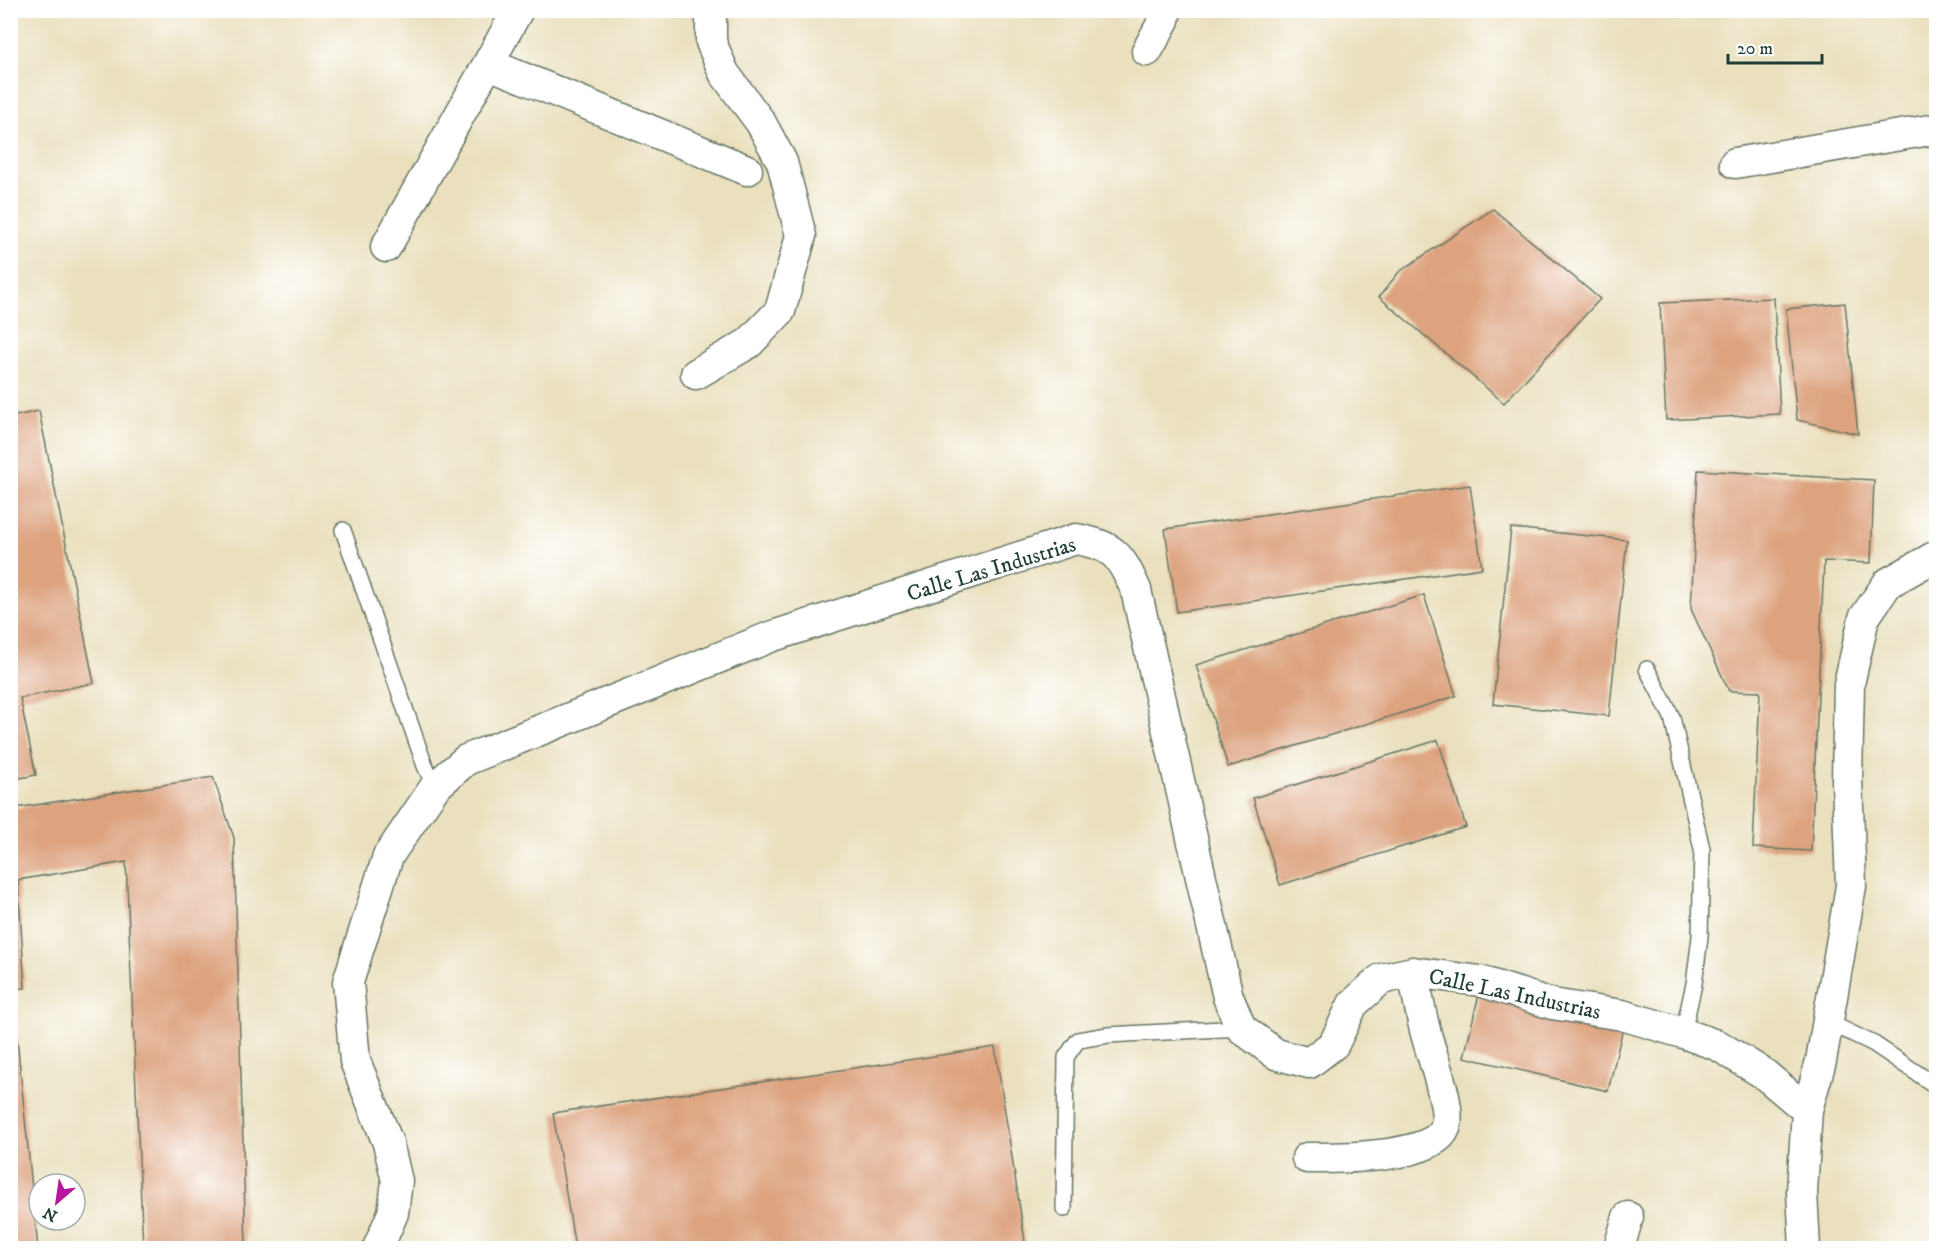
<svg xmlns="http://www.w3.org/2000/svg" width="1947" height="1259" font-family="'IM FELL DW Pica',serif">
<rect width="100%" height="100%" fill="#fff"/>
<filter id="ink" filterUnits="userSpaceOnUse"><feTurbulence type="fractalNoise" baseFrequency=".0167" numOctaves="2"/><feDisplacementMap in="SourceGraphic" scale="12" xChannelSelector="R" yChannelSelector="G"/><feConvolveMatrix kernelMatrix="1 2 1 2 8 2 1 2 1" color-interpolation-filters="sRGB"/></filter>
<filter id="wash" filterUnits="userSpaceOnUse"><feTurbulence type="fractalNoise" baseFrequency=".008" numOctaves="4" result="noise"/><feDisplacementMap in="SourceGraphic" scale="24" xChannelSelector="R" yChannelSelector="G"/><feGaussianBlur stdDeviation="1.35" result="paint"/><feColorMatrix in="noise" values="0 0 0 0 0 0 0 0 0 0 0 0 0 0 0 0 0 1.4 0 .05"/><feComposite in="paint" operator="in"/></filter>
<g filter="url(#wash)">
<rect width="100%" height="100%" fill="#eae0be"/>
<g id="blocks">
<path fill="#dda37f" d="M 1493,209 L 1600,299 L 1504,403 L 1379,297 L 1399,272 Z
M 1774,298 L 1780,414 L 1666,420 L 1660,303 Z
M 1845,303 L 1858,434 L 1797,420 L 1786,309 Z
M 39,411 L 94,683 L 20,698 L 36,775 L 10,780 L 10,417 Z
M 1698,470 L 1874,480 L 1871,563 L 1824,561 L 1811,851 L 1753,848 L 1760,692 L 1729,691 L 1691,609 Z
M 1470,485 L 1482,568 L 1177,612 L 1165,529 Z
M 1511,528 L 1627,540 L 1609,716 L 1493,704 Z
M 1424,595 L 1456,696 L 1228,767 L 1196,665 Z
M 1438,740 L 1466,827 L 1280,885 L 1253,798 Z
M 213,777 L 234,838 L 246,1248 L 143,1248 L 126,862 L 18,880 L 25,988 L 10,989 L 10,809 Z
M 10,989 L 12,989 L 38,1248 L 10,1248 Z
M 1479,994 L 1623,1028 L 1608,1091 L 1464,1057 Z
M 995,1047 L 1026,1248 L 575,1248 L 553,1113 Z"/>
</g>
</g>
<g filter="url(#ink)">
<use href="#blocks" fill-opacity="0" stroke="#667664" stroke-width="1.5"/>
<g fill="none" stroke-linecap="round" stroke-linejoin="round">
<defs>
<path id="service" d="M 343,530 L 425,766 L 435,787
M 1647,669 L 1672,717 L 1702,849 L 1700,937 L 1694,984 L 1683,1033
M 1828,1022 L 1874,1044 L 1936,1086
M 1064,1209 L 1066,1057 L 1078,1040 L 1108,1035 L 1241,1028"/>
<path id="minor" d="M 1147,51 L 1164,20 L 1166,10
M 489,64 L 747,170
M 1735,163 L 1936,129
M 386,247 L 518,10
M 696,374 L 749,343 L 780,311 L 801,236 L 782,162 L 761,123 L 724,73 L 711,42 L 711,10
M 1307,1158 C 1336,1158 1434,1159 1445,1128 C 1453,1109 1430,1052 1425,1030 C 1420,1011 1417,991 1413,972
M 378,1248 L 393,1213 L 397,1181 L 388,1143 L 355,1061 L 348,982 L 388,856 L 435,787 L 466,760 L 770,637 L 1076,539 C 1115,546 1120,555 1136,590 L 1228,997 L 1241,1028 L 1276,1054 L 1309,1063 L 1334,1044 L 1353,1004 L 1381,979 L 1413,972 L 1480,981 L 1552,1004 L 1622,1015 L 1683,1033 L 1719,1046 L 1764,1074 L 1807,1110
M 1619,1248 L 1628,1217
M 1805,1248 L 1802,1192 L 1807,1110 L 1821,1061 L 1851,886 L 1847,780 L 1849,684 L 1864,618 L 1888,583 L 1936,556"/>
</defs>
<use href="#service" stroke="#667664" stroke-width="18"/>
<use href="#minor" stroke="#667664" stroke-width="33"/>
<use href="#service" stroke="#fff" stroke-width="15"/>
<use href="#minor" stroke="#fff" stroke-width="30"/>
</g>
</g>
<g text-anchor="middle" stroke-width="6" stroke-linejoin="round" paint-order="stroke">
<g font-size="22" fill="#1f3d34" stroke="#fff">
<text transform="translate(991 568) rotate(-17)" y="8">Calle Las Industrias</text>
<text transform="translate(1515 993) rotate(12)" y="8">Calle Las Industrias</text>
</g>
</g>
<rect width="1947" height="1259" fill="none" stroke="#fff" stroke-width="36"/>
<g transform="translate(57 1202) rotate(209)"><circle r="28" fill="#ffffff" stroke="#a5b1ae" stroke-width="1.5"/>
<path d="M0-4.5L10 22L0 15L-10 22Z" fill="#b5179e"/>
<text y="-9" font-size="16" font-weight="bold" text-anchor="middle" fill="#1f3d34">N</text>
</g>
<path d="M1728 54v9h94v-9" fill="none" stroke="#1f3d34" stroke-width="3"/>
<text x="1737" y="54" font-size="18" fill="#1f3d34" stroke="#ffffff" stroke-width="4.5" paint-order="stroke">20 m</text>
</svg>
